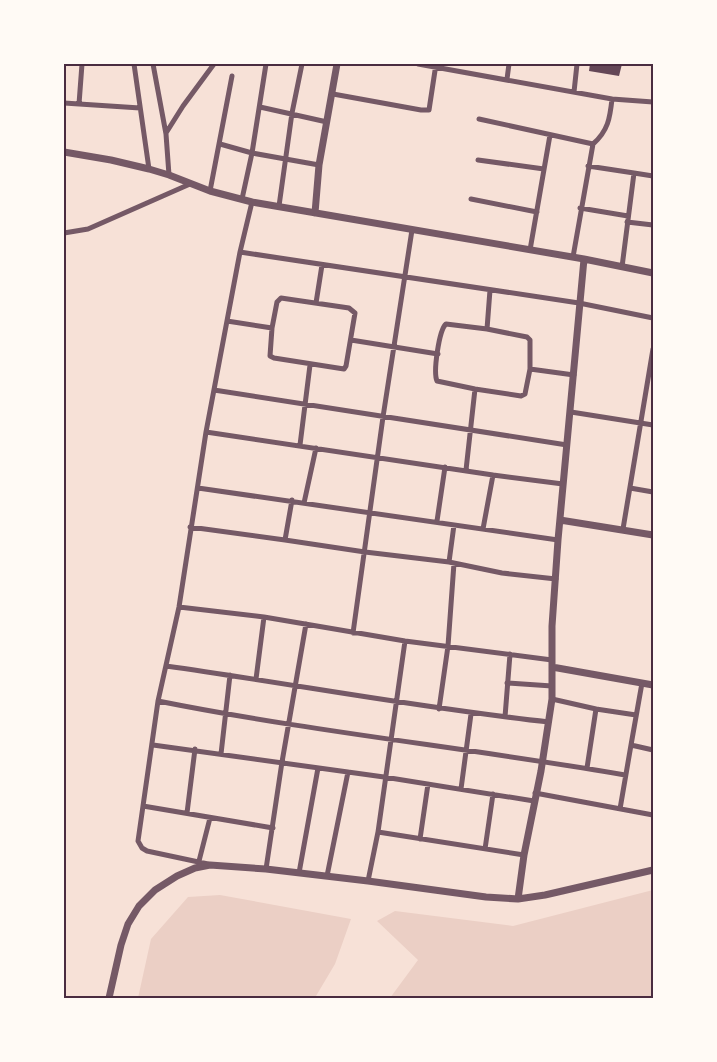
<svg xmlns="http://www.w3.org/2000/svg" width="717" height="1062" font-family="Helvetica,sans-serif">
<rect width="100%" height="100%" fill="#f7e1d7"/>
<path fill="#ebcfc5" d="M 653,890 L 653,998 L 390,998 L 418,960 L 377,921 L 395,911 L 513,926 Z
M 220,895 L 351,919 L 335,964 L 316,996 L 308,998 L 138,998 L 151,939 L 188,897 Z"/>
<path fill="#644757" d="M 590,64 L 622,64 L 619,76 L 589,71 Z"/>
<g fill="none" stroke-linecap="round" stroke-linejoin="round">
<path stroke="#755966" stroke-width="5" d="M 134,64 L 149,169
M 153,64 L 166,134 L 169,175
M 418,64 L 612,99
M 507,79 L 509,64
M 574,92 L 577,64
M 333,94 L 421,110 L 429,110 L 436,64
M 64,103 L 140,108
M 79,104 L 82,64
M 260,107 L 327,122
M 479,119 L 593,144 L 573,257
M 166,133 L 183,106 L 214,64
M 220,144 L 252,153 L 319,165
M 593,144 C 608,131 610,118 612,99 L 653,102
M 478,160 L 544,169
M 588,166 L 634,173 L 622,267
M 634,173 L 653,176
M 210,191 L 232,76
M 242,199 L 252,153 L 266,64
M 471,199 L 537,212
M 279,206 L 292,113 L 302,64
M 580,208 L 628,216
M 627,222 L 653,225
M 64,233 L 88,229 L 190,184
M 530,250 L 550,135
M 240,252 L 579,303 L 653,318
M 281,298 L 349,308 L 355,313 L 346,366 L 344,369 L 274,358 L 270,356 L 272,328 L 277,302 Z
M 316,303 L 322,265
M 227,321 L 272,328
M 446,324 L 487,329 L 527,337 L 530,340 L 530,369 L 525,394 L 521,396 L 475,389 L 437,381 C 433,372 439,330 446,324 Z
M 487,329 L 490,290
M 351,340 L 438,354
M 530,369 L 574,375
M 214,390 L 567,445
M 571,412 L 653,425
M 206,432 L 493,475
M 300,445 L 310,365
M 466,470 L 475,389
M 198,488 L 558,540
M 630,488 L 653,492
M 304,503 L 316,448
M 437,521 L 445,467
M 190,527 L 285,540 L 365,552 L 449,562 L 502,573 L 556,579
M 483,529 L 493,475 L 563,484
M 623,529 L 653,349
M 285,540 L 292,500
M 449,562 L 454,525
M 179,607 L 264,617 L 405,641 L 552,660
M 353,633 L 383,417 L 412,230
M 166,666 C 294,684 420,708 549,722
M 256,679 L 264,617
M 507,683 L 552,686
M 642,683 L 631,745 L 653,750
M 552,699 L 596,709 L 587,768
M 158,701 C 313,732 470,748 625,775
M 439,709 L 448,646 L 454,563
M 596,709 L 636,715
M 505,717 L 510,654
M 153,745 L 384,777 L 534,801
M 221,754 L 230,675
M 461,789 L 471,714
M 535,793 L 653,815
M 143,806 L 273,828
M 620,809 L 631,745
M 187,813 L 195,749
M 378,832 L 524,855
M 420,839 L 428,784
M 485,849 L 493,794
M 199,861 L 210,818
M 208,864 L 147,851 L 142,848 L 138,841 L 158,701 L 179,607 L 206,432 L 240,252 L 252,202
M 266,869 L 282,762 L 306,624
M 299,873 L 318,768
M 327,876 L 348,772
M 368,881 L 378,832 L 405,641"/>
<path stroke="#755966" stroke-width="7" d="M 64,152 L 111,160 L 149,169 L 169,175 L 210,191 L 252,202 L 584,259 L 653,273
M 315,213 L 319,165 L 337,64
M 560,520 L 653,535
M 552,667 L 653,685
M 518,899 L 524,855 L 541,771 L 552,699 L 552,626 L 558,540 L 584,259
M 109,998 L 121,945 L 128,924 L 139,906 L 155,890 L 177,876 L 195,868 L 210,865 L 266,869 L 368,881 L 486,897 L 518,899 L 545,895 L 653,870"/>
</g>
<rect width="717" height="1062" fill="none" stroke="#fffaf5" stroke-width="130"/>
<rect x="65" y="65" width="587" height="932" fill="none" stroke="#4a2c40" stroke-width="2"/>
</svg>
